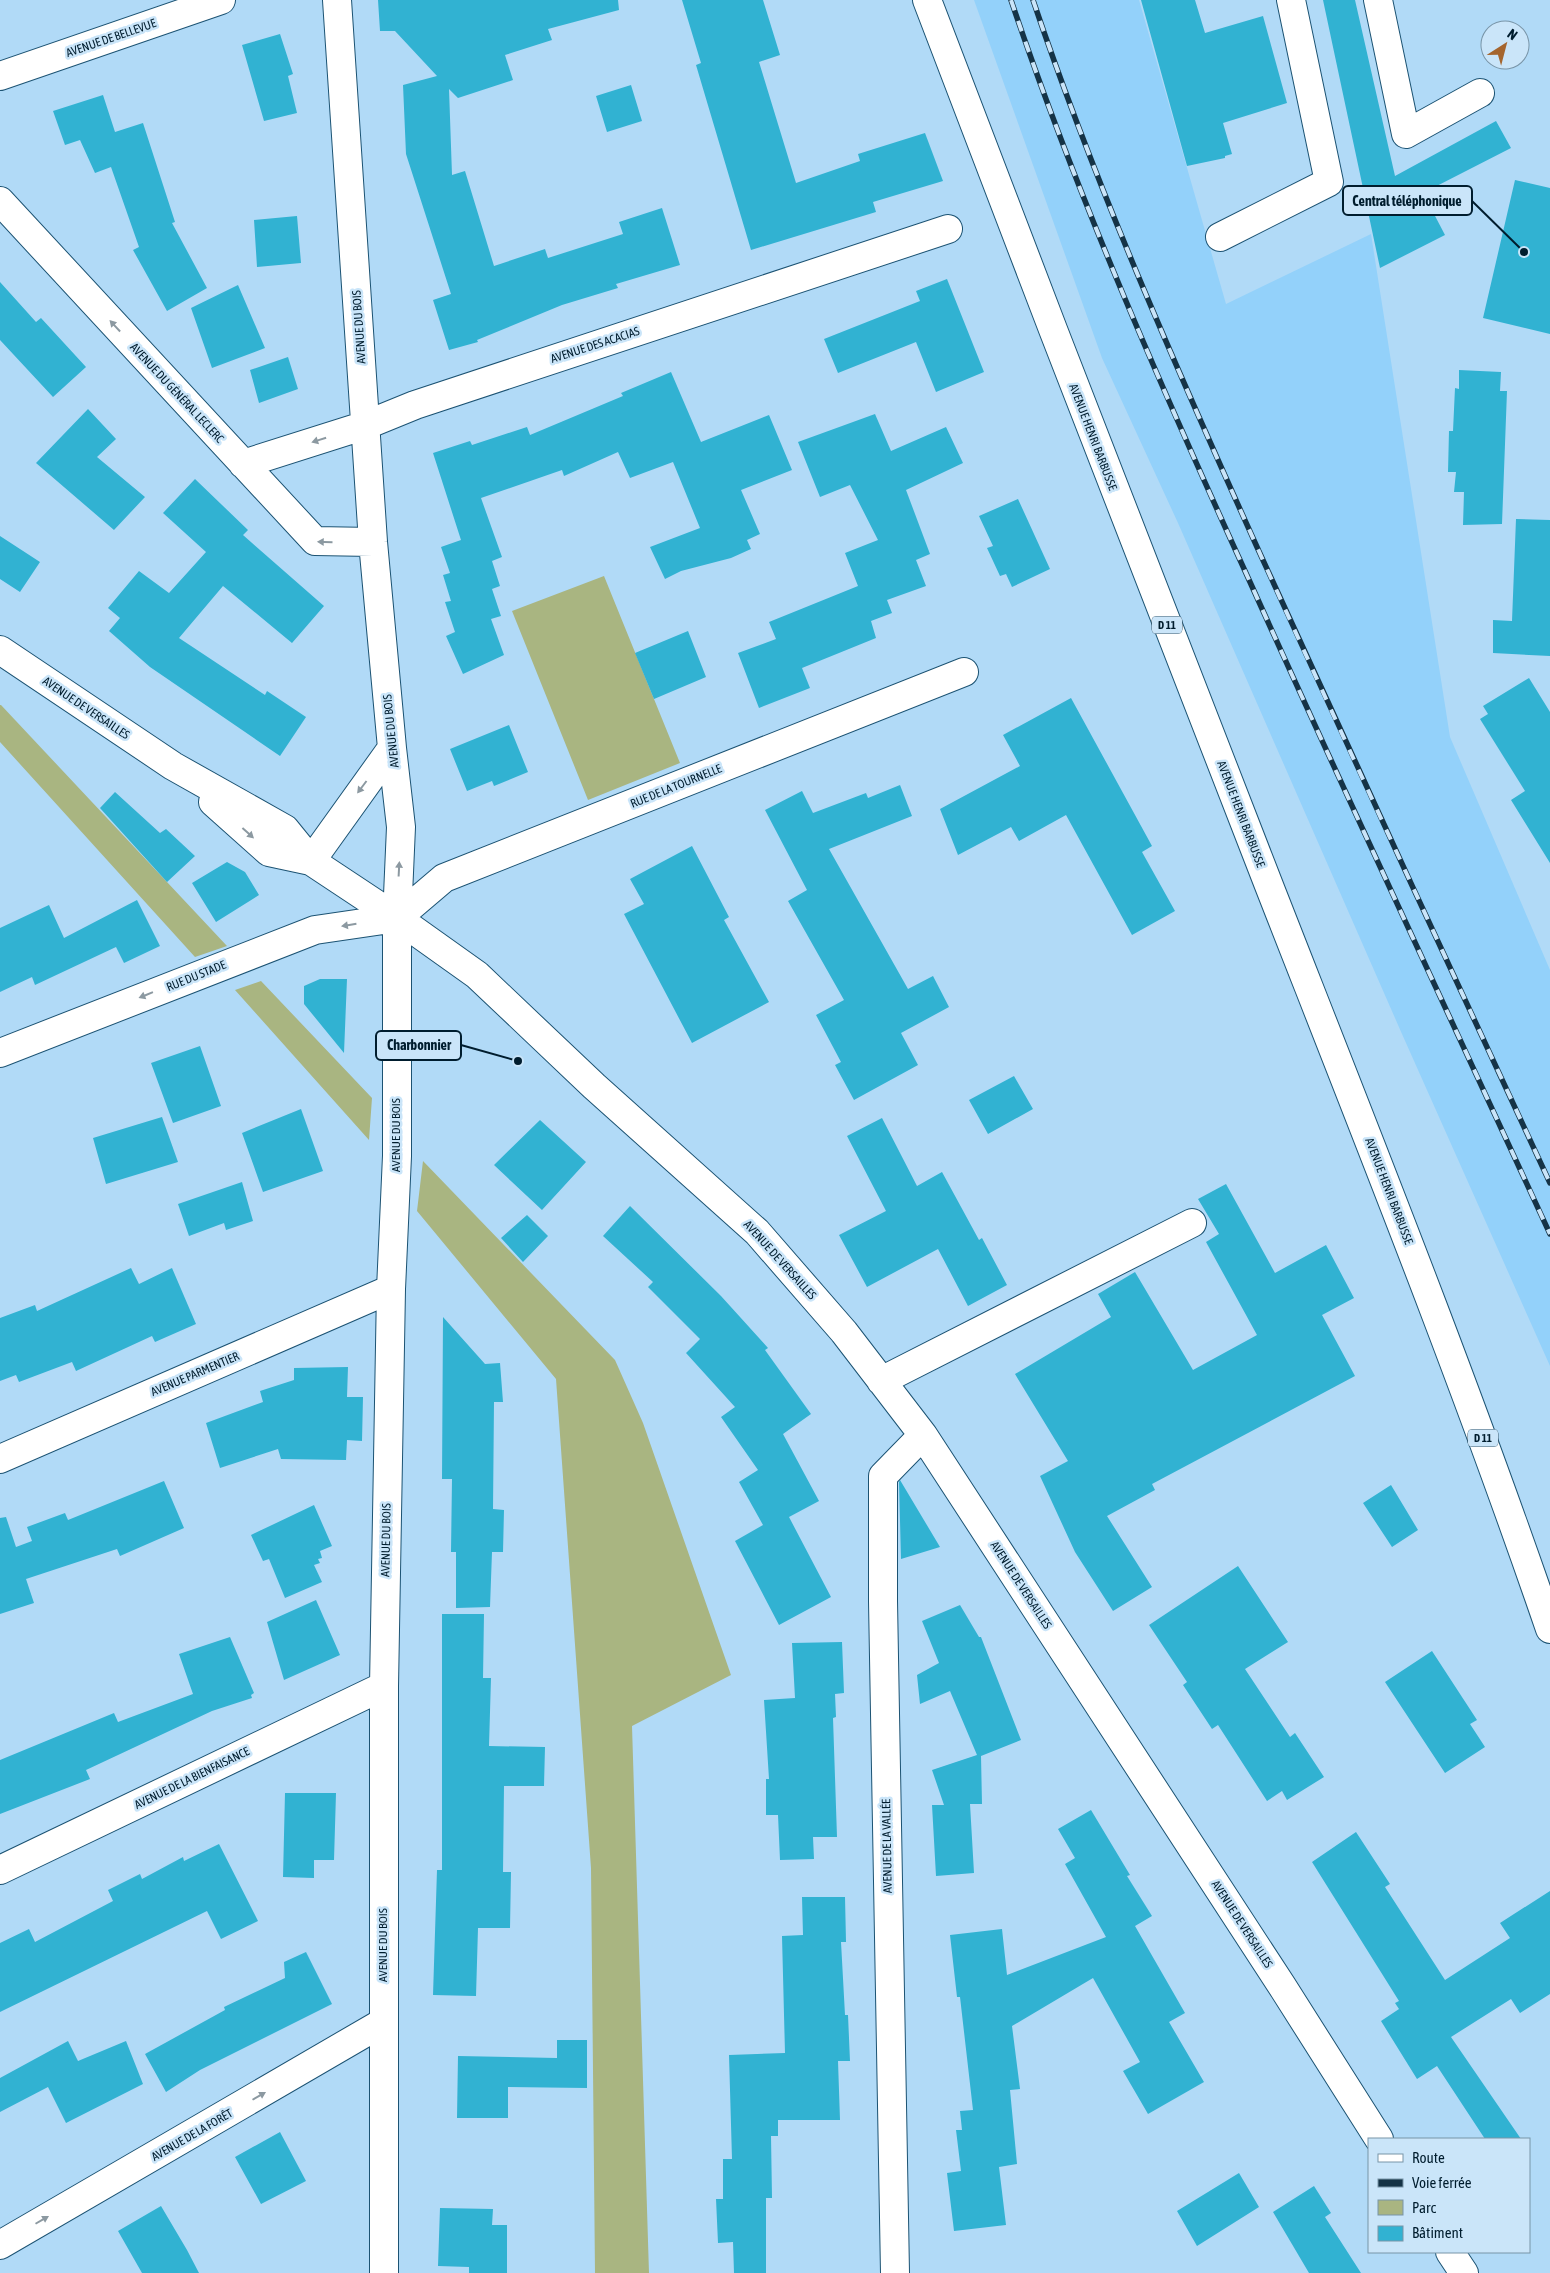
<svg xmlns="http://www.w3.org/2000/svg" width="1550" height="2273" font-family="'Asap Condensed',sans-serif">
<rect width="100%" height="100%" fill="#b1daf7"/>
<path fill="#93d1fa" d="M 974,0 L 1139,0 L 1226,304 L 1371,234 L 1450,737 L 1550,970 L 1550,1366 L 1402,1034 L 1178,523 L 1102,358 Z"/>
<path fill="#a9b581" d="M 604,576 L 680,763 L 588,800 L 512,611 Z
M 0,705 L 1,705 L 227,946 L 195,957 L 0,742 Z
M 261,981 L 372,1098 L 369,1140 L 235,990 Z
M 423,1161 L 615,1360 L 643,1423 L 731,1675 L 632,1726 L 649,2273 L 595,2273 L 591,1868 L 556,1379 L 417,1211 Z"/>
<path fill="#31b2d2" d="M 378,0 L 618,0 L 619,10 L 548,29 L 552,40 L 505,55 L 513,80 L 458,98 L 449,89 L 452,175 L 465,171 L 494,266 L 545,249 L 548,258 L 623,234 L 619,222 L 662,208 L 680,265 L 616,284 L 618,288 L 562,305 L 477,340 L 478,342 L 449,350 L 433,300 L 451,294 L 406,154 L 403,85 L 437,76 L 395,31 L 380,31 Z
M 682,0 L 763,0 L 780,55 L 759,62 L 796,183 L 860,161 L 858,154 L 925,133 L 943,181 L 873,202 L 876,212 L 751,250 L 696,65 L 701,63 Z
M 1141,0 L 1195,0 L 1205,33 L 1263,16 L 1287,103 L 1223,123 L 1232,154 L 1225,156 L 1225,158 L 1187,166 Z
M 1323,0 L 1355,0 L 1395,176 L 1496,121 L 1511,148 L 1423,193 L 1445,235 L 1380,268 Z
M 280,34 L 293,74 L 288,76 L 297,113 L 264,121 L 242,45 Z
M 631,85 L 642,121 L 607,132 L 596,96 Z
M 103,95 L 115,132 L 143,123 L 175,222 L 172,223 L 207,288 L 167,311 L 133,250 L 139,247 L 111,167 L 95,173 L 80,140 L 65,145 L 53,111 Z
M 1515,180 L 1550,188 L 1550,334 L 1483,318 Z
M 297,216 L 301,263 L 257,267 L 254,220 Z
M 947,279 L 984,372 L 936,392 L 916,342 L 838,373 L 824,339 L 920,301 L 916,291 Z
M 0,282 L 36,322 L 41,318 L 86,367 L 53,397 L 0,340 Z
M 238,285 L 265,348 L 212,368 L 191,308 Z
M 288,357 L 298,389 L 259,403 L 250,370 Z
M 1459,370 L 1501,372 L 1500,391 L 1507,391 L 1502,524 L 1463,525 L 1464,492 L 1454,492 L 1456,472 L 1448,472 L 1449,431 L 1453,431 L 1455,388 L 1459,389 Z
M 671,372 L 701,442 L 769,415 L 792,470 L 741,490 L 760,534 L 747,540 L 751,549 L 731,558 L 681,571 L 665,579 L 650,547 L 700,528 L 673,462 L 630,478 L 618,452 L 564,476 L 562,470 L 481,498 L 502,557 L 492,561 L 500,586 L 492,589 L 501,616 L 491,619 L 504,655 L 463,674 L 446,636 L 455,632 L 445,602 L 451,601 L 443,575 L 450,573 L 441,547 L 461,540 L 433,453 L 470,441 L 472,445 L 527,427 L 530,435 L 623,396 L 621,393 Z
M 88,409 L 116,439 L 97,457 L 145,497 L 114,530 L 36,463 Z
M 875,414 L 891,451 L 946,427 L 963,463 L 906,490 L 930,554 L 916,560 L 926,586 L 887,600 L 892,613 L 871,621 L 876,638 L 802,668 L 810,688 L 759,708 L 738,653 L 776,639 L 769,622 L 858,586 L 845,553 L 878,540 L 850,485 L 820,497 L 798,442 Z
M 195,479 L 248,530 L 243,535 L 324,606 L 292,643 L 223,586 L 179,638 L 265,695 L 267,691 L 306,717 L 280,756 L 150,667 L 109,631 L 120,618 L 108,608 L 139,571 L 169,593 L 206,552 L 163,513 Z
M 1018,499 L 1050,569 L 1012,587 L 1006,574 L 1000,576 L 987,548 L 993,546 L 979,516 Z
M 1516,519 L 1550,520 L 1550,656 L 1493,653 L 1493,620 L 1512,621 Z
M 0,536 L 40,562 L 20,592 L 0,579 Z
M 688,631 L 706,677 L 654,699 L 635,653 Z
M 1529,678 L 1550,712 L 1550,863 L 1511,800 L 1525,791 L 1480,719 L 1488,714 L 1483,706 Z
M 1071,698 L 1152,846 L 1142,852 L 1175,911 L 1132,935 L 1066,815 L 1019,841 L 1011,827 L 958,855 L 940,809 L 1020,766 L 1003,735 Z
M 509,725 L 528,772 L 494,786 L 492,781 L 467,791 L 450,749 Z
M 900,785 L 912,816 L 829,849 L 908,989 L 933,976 L 949,1007 L 901,1033 L 918,1065 L 854,1100 L 835,1065 L 841,1062 L 816,1015 L 844,1000 L 788,901 L 807,890 L 765,810 L 802,791 L 813,813 L 866,793 L 868,798 Z
M 115,792 L 160,833 L 166,829 L 195,856 L 167,882 L 100,808 Z
M 692,846 L 729,917 L 724,920 L 769,1002 L 692,1043 L 624,914 L 644,904 L 630,879 Z
M 227,862 L 245,872 L 259,895 L 216,922 L 192,883 Z
M 137,900 L 160,946 L 124,963 L 116,947 L 35,985 L 32,977 L 0,992 L 0,928 L 49,905 L 64,938 Z
M 320,979 L 347,979 L 344,1053 L 304,1004 L 304,986 Z
M 200,1046 L 221,1106 L 173,1123 L 151,1063 Z
M 1014,1076 L 1033,1109 L 988,1134 L 969,1100 Z
M 301,1109 L 323,1171 L 263,1192 L 242,1133 Z
M 162,1117 L 178,1162 L 106,1184 L 93,1138 Z
M 882,1118 L 917,1186 L 942,1172 L 979,1240 L 982,1238 L 1007,1285 L 968,1306 L 938,1249 L 867,1287 L 839,1235 L 886,1211 L 847,1136 Z
M 540,1120 L 586,1162 L 542,1210 L 494,1165 Z
M 242,1182 L 253,1221 L 226,1230 L 224,1223 L 189,1236 L 178,1204 Z
M 1226,1184 L 1275,1273 L 1326,1245 L 1354,1298 L 1322,1315 L 1355,1376 L 1152,1484 L 1155,1490 L 1107,1516 L 1152,1587 L 1113,1611 L 1075,1552 L 1040,1476 L 1068,1461 L 1015,1374 L 1111,1317 L 1098,1294 L 1135,1272 L 1193,1370 L 1257,1335 L 1206,1242 L 1219,1234 L 1198,1199 Z
M 630,1206 L 721,1296 L 768,1348 L 765,1350 L 811,1414 L 783,1434 L 819,1501 L 789,1517 L 831,1597 L 779,1625 L 735,1541 L 763,1525 L 739,1482 L 758,1470 L 721,1417 L 735,1407 L 686,1353 L 700,1339 L 648,1287 L 653,1282 L 603,1236 Z
M 527,1215 L 548,1236 L 523,1262 L 501,1238 Z
M 131,1268 L 139,1284 L 172,1268 L 196,1324 L 155,1342 L 152,1336 L 76,1371 L 72,1362 L 19,1382 L 16,1375 L 0,1381 L 0,1318 L 35,1305 L 37,1311 Z
M 443,1317 L 485,1364 L 500,1363 L 503,1402 L 494,1402 L 493,1509 L 504,1510 L 503,1552 L 492,1552 L 490,1607 L 456,1608 L 456,1552 L 451,1552 L 452,1479 L 442,1479 Z
M 348,1367 L 347,1397 L 363,1397 L 362,1441 L 347,1440 L 346,1460 L 281,1459 L 278,1449 L 220,1468 L 206,1423 L 263,1402 L 260,1391 L 294,1380 L 294,1368 Z
M 900,1480 L 940,1547 L 901,1559 L 899,1482 Z
M 164,1481 L 184,1528 L 120,1556 L 117,1549 L 26,1579 L 34,1603 L 0,1614 L 0,1518 L 6,1517 L 16,1547 L 32,1541 L 27,1527 L 65,1513 L 68,1520 Z
M 1391,1485 L 1418,1530 L 1392,1547 L 1363,1503 Z
M 314,1505 L 332,1546 L 320,1551 L 322,1558 L 318,1559 L 320,1563 L 314,1565 L 322,1582 L 285,1598 L 269,1559 L 263,1561 L 251,1535 Z
M 1238,1566 L 1288,1642 L 1245,1669 L 1290,1737 L 1295,1733 L 1324,1777 L 1287,1800 L 1282,1791 L 1267,1801 L 1218,1725 L 1212,1729 L 1183,1685 L 1187,1682 L 1149,1625 Z
M 316,1600 L 340,1655 L 284,1680 L 267,1622 Z
M 960,1605 L 979,1637 L 981,1637 L 1021,1740 L 981,1756 L 982,1804 L 970,1804 L 974,1873 L 936,1876 L 932,1805 L 944,1805 L 932,1770 L 977,1755 L 950,1691 L 920,1704 L 917,1675 L 939,1663 L 922,1621 Z
M 442,1614 L 484,1614 L 483,1678 L 491,1678 L 489,1746 L 545,1747 L 544,1786 L 504,1786 L 503,1872 L 511,1872 L 510,1928 L 478,1928 L 476,1996 L 433,1995 L 437,1870 L 442,1870 Z
M 230,1637 L 254,1693 L 251,1695 L 252,1698 L 212,1711 L 86,1770 L 90,1779 L 0,1814 L 0,1760 L 114,1713 L 118,1722 L 193,1694 L 179,1654 Z
M 842,1642 L 844,1693 L 835,1694 L 836,1717 L 833,1718 L 837,1837 L 813,1837 L 814,1859 L 780,1860 L 778,1815 L 766,1815 L 766,1779 L 769,1779 L 764,1700 L 795,1698 L 792,1643 Z
M 1432,1651 L 1477,1720 L 1470,1724 L 1485,1747 L 1445,1773 L 1385,1682 Z
M 285,1793 L 336,1793 L 334,1860 L 314,1860 L 314,1878 L 283,1877 Z
M 1091,1810 L 1130,1875 L 1127,1876 L 1152,1916 L 1135,1926 L 1185,2013 L 1169,2022 L 1204,2082 L 1148,2114 L 1123,2071 L 1140,2062 L 1093,1978 L 1012,2026 L 1020,2089 L 1010,2090 L 1017,2164 L 999,2167 L 1006,2225 L 954,2231 L 947,2173 L 961,2171 L 956,2130 L 962,2130 L 960,2111 L 973,2110 L 960,1997 L 957,1997 L 950,1935 L 1002,1929 L 1007,1975 L 1106,1937 L 1065,1864 L 1075,1858 L 1058,1829 Z
M 1356,1832 L 1390,1884 L 1385,1887 L 1445,1980 L 1510,1938 L 1500,1923 L 1550,1891 L 1550,1994 L 1520,2013 L 1511,1999 L 1451,2037 L 1521,2139 L 1485,2139 L 1437,2066 L 1417,2079 L 1381,2021 L 1399,2009 L 1395,2003 L 1399,2001 L 1312,1862 Z
M 219,1844 L 258,1921 L 221,1939 L 207,1911 L 0,2012 L 0,1943 L 29,1929 L 35,1942 L 113,1901 L 108,1890 L 140,1874 L 142,1879 L 183,1857 L 184,1861 Z
M 802,1897 L 845,1897 L 846,1942 L 841,1942 L 845,2015 L 848,2015 L 850,2061 L 838,2061 L 840,2120 L 778,2120 L 778,2136 L 771,2136 L 772,2198 L 766,2198 L 766,2273 L 734,2273 L 733,2242 L 718,2243 L 716,2199 L 723,2199 L 723,2159 L 732,2159 L 729,2055 L 785,2053 L 782,1936 L 803,1935 Z
M 306,1952 L 332,2004 L 200,2070 L 166,2092 L 145,2054 L 225,2010 L 224,2007 L 285,1978 L 284,1962 Z
M 557,2040 L 587,2040 L 587,2088 L 508,2087 L 508,2118 L 457,2118 L 458,2056 L 557,2058 Z
M 68,2041 L 78,2061 L 126,2041 L 143,2084 L 66,2123 L 48,2087 L 0,2112 L 0,2078 Z
M 280,2132 L 306,2181 L 261,2204 L 235,2157 Z
M 1239,2173 L 1259,2207 L 1197,2246 L 1177,2211 Z
M 1314,2186 L 1331,2213 L 1325,2217 L 1361,2273 L 1309,2273 L 1273,2212 Z
M 161,2206 L 187,2250 L 199,2273 L 142,2273 L 118,2231 Z
M 440,2208 L 493,2209 L 492,2225 L 507,2225 L 507,2273 L 469,2273 L 469,2267 L 438,2266 Z"/>
<g fill="none" stroke-linecap="round" stroke-linejoin="round">
<defs>
<path id="minor" d="M 337,0 L 373,542 L 392,748 L 401,827 L 397,918 L 397,1156 L 391,1289 L 384,1686 L 384,2273
M 1378,0 L 1406,134 L 1480,93
M 0,76 L 221,0
M 0,201 L 315,541 L 373,542
M 1220,237 L 1329,182 L 1291,0
M 243,464 L 366,425 L 415,405 L 948,229
M 0,650 L 173,766 L 285,829 L 311,861 L 397,918 L 477,975 L 594,1086 L 757,1232 L 844,1332 L 923,1435 L 1282,1986 L 1379,2139
M 213,802 L 269,852 L 311,861
M 311,861 L 392,748
M 397,918 L 444,878 L 964,672
M 0,1053 L 315,930 L 397,918
M 881,1381 L 1192,1223
M 0,1459 L 391,1289
M 0,1870 L 384,1686
M 0,2245 L 382,2023
M 1450,2252 L 1464,2273
M 895,2273 L 883,1601 L 883,1476 L 923,1435"/>
<path id="major" d="M 927,0 C 1039,295 1153,589 1268,883 C 1365,1131 1464,1378 1550,1629"/>
</defs>
<use href="#minor" stroke="#1c5373" stroke-width="30"/>
<use href="#major" stroke="#1c5373" stroke-width="30"/>
<use href="#minor" stroke="#fff" stroke-width="28"/>
<use href="#major" stroke="#fff" stroke-width="28"/>
<defs>
<path id="rail" d="M 1011,0 C 1078,199 1163,391 1250,582 C 1348,800 1450,1017 1550,1234
M 1033,0 C 1096,187 1176,367 1257,547 C 1353,760 1452,971 1550,1183"/>
</defs>
<use href="#rail" stroke="#153346" stroke-width="5.5"/>
<use href="#rail" stroke="#cae5f9" stroke-width="4" stroke-dasharray="11" stroke-linecap="butt"/>
</g>
<defs><path id="oneway-solid" d="M-6-.8H1V-3.2L6.5 0L1 3.2V.8H-6Z" transform="scale(1.25)"/></defs>
<g fill="#8c99a1">
<use href="#oneway-solid" transform="translate(115 326) rotate(-133)"/>
<use href="#oneway-solid" transform="translate(319 440) rotate(162)"/>
<use href="#oneway-solid" transform="translate(325 542) rotate(-179)"/>
<use href="#oneway-solid" transform="translate(362 787) rotate(127)"/>
<use href="#oneway-solid" transform="translate(248 833) rotate(42)"/>
<use href="#oneway-solid" transform="translate(399 869) rotate(-87)"/>
<use href="#oneway-solid" transform="translate(349 925) rotate(171)"/>
<use href="#oneway-solid" transform="translate(146 995) rotate(158)"/>
<use href="#oneway-solid" transform="translate(259 2096) rotate(-30)"/>
<use href="#oneway-solid" transform="translate(42 2220) rotate(-30)"/>
</g>
<g text-anchor="middle" stroke-width="5" stroke-linejoin="round" paint-order="stroke">
<g fill="#cae5f9" stroke="#3d596b" stroke-width="1">
<rect x="1152" y="616.5" width="30" height="17" rx="4"/>
<rect x="1468" y="1429.5" width="30" height="17" rx="4"/>
</g>
<g font-size="11" font-weight="bold" fill="#001d2e">
<text x="1167" y="629">D 11</text>
<text x="1483" y="1442">D 11</text>
</g>
<g font-size="12" fill="#001d2e" stroke="#cae5f9">
<text transform="translate(111 38) rotate(-19)" y="4">AVENUE DE BELLEVUE</text>
<text transform="translate(359 327) rotate(-94)" y="4">AVENUE DU BOIS</text>
<text transform="translate(595 345) rotate(-18)" y="4">AVENUE DES ACACIAS</text>
<text transform="translate(177 393) rotate(47)" y="4">AVENUE DU GÉNÉRAL LECLERC</text>
<text transform="translate(1093 437) rotate(69)" y="4">AVENUE HENRI BARBUSSE</text>
<text transform="translate(86 708) rotate(34)" y="4">AVENUE DE VERSAILLES</text>
<text transform="translate(391 731) rotate(-96)" y="4">AVENUE DU BOIS</text>
<text transform="translate(676 786) rotate(-22)" y="4">RUE DE LA TOURNELLE</text>
<text transform="translate(1241 814) rotate(69)" y="4">AVENUE HENRI BARBUSSE</text>
<text transform="translate(196 976) rotate(-22)" y="4">RUE DU STADE</text>
<text transform="translate(396 1135) rotate(-90)" y="4">AVENUE DU BOIS</text>
<text transform="translate(1389 1191) rotate(69)" y="4">AVENUE HENRI BARBUSSE</text>
<text transform="translate(780 1260) rotate(48)" y="4">AVENUE DE VERSAILLES</text>
<text transform="translate(195 1374) rotate(-23)" y="4">AVENUE PARMENTIER</text>
<text transform="translate(386 1540) rotate(-89)" y="4">AVENUE DU BOIS</text>
<text transform="translate(1021 1585) rotate(57)" y="4">AVENUE DE VERSAILLES</text>
<text transform="translate(192 1778) rotate(-26)" y="4">AVENUE DE LA BIENFAISANCE</text>
<text transform="translate(887 1846) rotate(-91)" y="4">AVENUE DE LA VALLÉE</text>
<text transform="translate(1242 1924) rotate(57)" y="4">AVENUE DE VERSAILLES</text>
<text transform="translate(383 1945) rotate(-90)" y="4">AVENUE DU BOIS</text>
<text transform="translate(192 2135) rotate(-30)" y="4">AVENUE DE LA FORÊT</text>
</g>
</g>
<path fill="none" stroke="#001d2e" stroke-width="2" d="M1524 252L1472 201M518 1061L461 1045"/>
<g fill="#001d2e" stroke="#cae5f9" stroke-width="2">
<circle cx="1524" cy="252" r="5"/>
<circle cx="518" cy="1061" r="5"/>
</g>
<g fill="#cae5f9" stroke="#001d2e" stroke-width="2">
<rect x="1343" y="186" width="129" height="29" rx="5"/>
<rect x="376" y="1031" width="85" height="29" rx="5"/>
</g>
<g font-size="14" text-anchor="middle" font-weight="bold" fill="#001d2e">
<text x="1407" y="206">Central téléphonique</text>
<text x="419" y="1050">Charbonnier</text>
</g>
<rect x="1368" y="2138" width="162" height="115" fill="#cae5f9" stroke="#7995a8"/>
<rect x="1378" y="2154" width="25" height="8" fill="#ffffff" stroke="#7995a8"/>
<text x="1412" y="2163" font-size="15" fill="#001d2e">Route</text>
<rect x="1378" y="2179" width="25" height="8" fill="#153346" stroke="#7995a8"/>
<text x="1412" y="2188" font-size="15" fill="#001d2e">Voie ferrée</text>
<rect x="1378" y="2200" width="25" height="15" fill="#a9b581" stroke="#7995a8"/>
<text x="1412" y="2213" font-size="15" fill="#001d2e">Parc</text>
<rect x="1378" y="2226" width="25" height="15" fill="#31b2d2" stroke="#7995a8"/>
<text x="1412" y="2238" font-size="15" fill="#001d2e">Bâtiment</text>
<g transform="translate(1505 45) rotate(36)"><circle r="24" fill="#cae5f9" stroke="#7995a8"/>
<path d="M0-4L9 19L0 12L-9 19Z" fill="#a5652e"/>
<text y="-8" font-size="14" font-weight="bold" text-anchor="middle" fill="#001d2e">N</text>
</g>
</svg>
